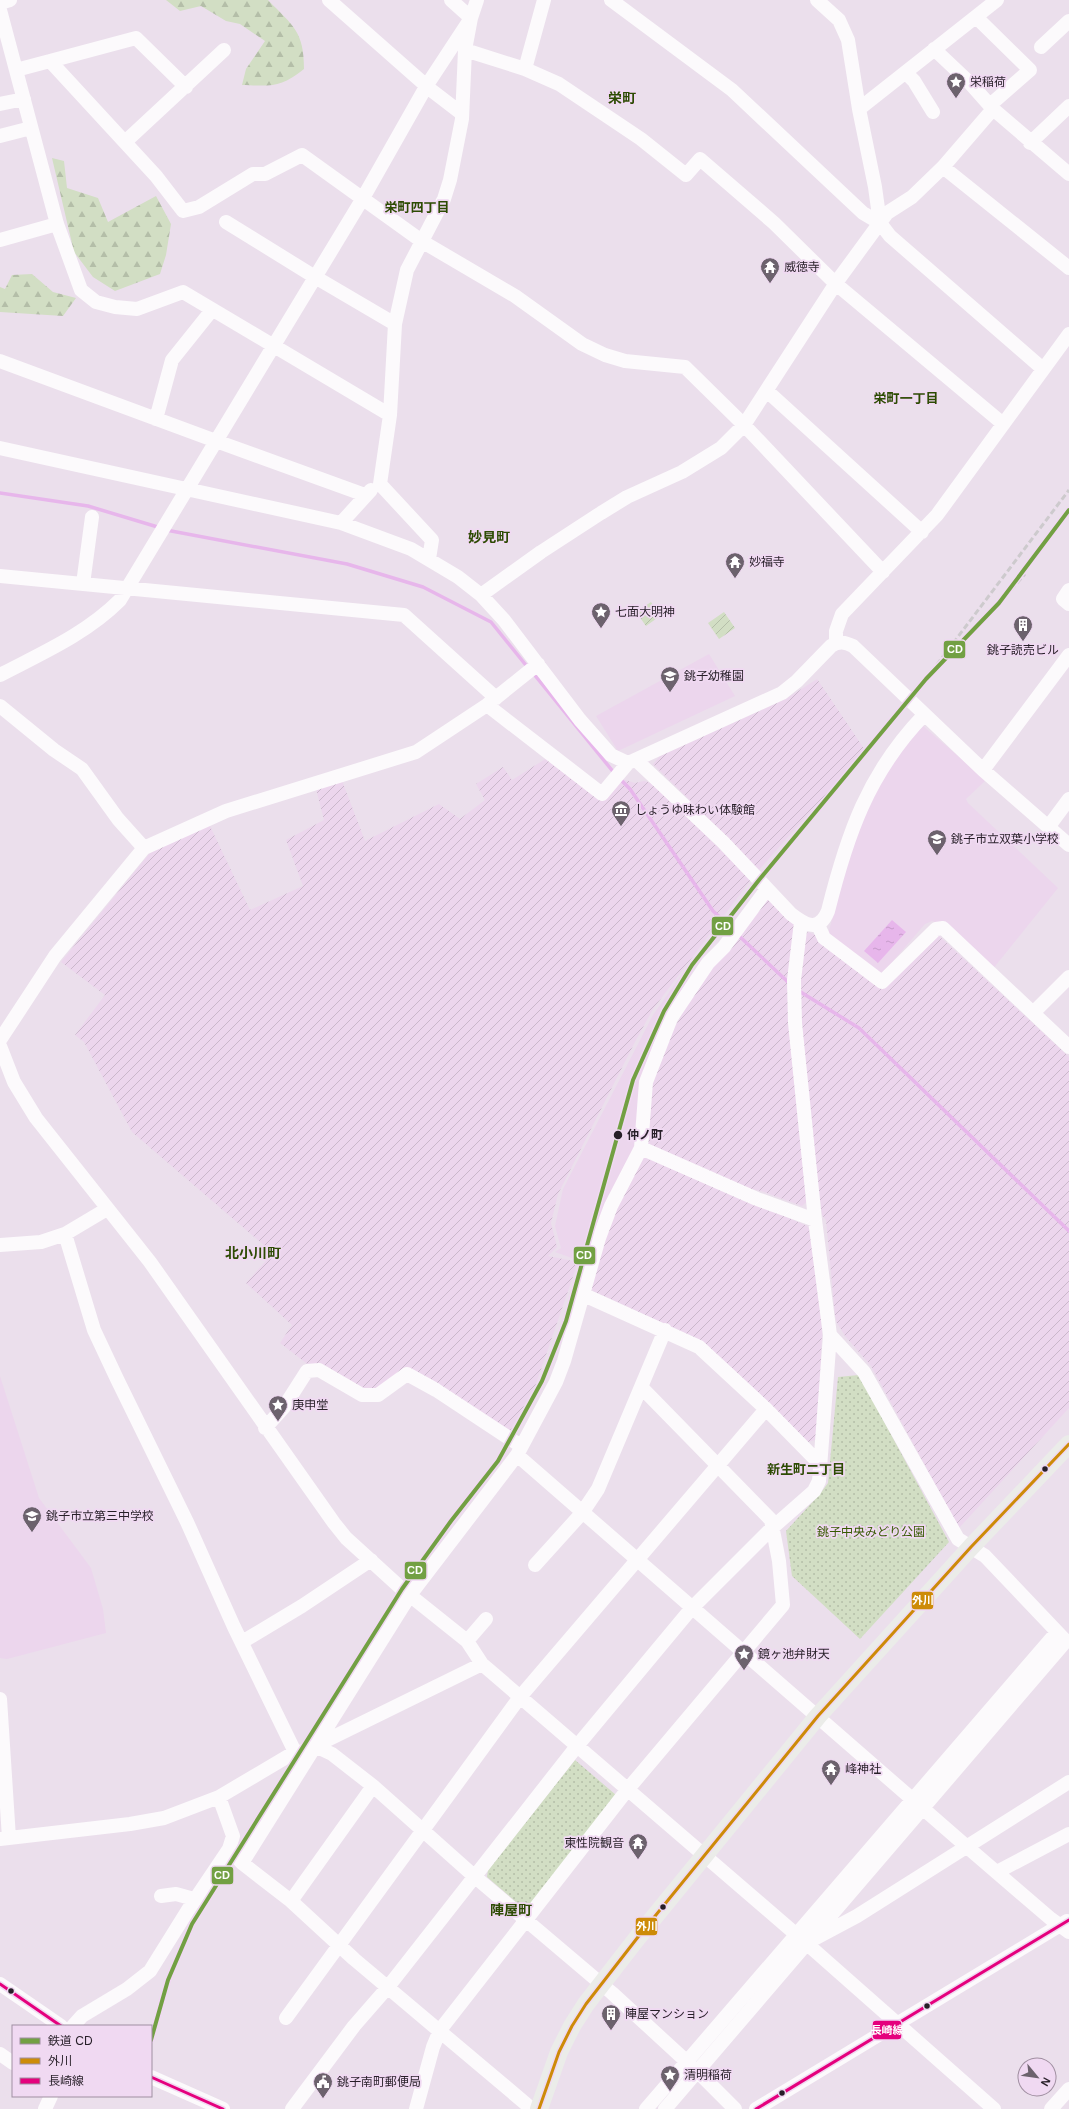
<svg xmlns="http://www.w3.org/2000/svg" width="1069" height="2109" font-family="Helvetica,'Noto Sans JP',sans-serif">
<defs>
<pattern id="industrial-furrows" width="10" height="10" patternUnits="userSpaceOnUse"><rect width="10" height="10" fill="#ecd6ed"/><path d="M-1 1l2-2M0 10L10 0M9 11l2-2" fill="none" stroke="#cab7cb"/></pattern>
<pattern id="forest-firs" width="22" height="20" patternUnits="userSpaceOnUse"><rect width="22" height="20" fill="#d2dec4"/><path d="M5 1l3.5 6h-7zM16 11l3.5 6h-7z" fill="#b4bea8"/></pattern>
<pattern id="park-dots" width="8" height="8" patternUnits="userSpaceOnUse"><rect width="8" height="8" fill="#d2dec4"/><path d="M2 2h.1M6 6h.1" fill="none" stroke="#b4bea8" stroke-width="1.8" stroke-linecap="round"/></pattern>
<pattern id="garden-furrows" width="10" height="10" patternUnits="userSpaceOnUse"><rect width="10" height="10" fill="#d2dec4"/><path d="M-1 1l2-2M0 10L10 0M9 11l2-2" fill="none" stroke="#b4bea8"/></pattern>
<pattern id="water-ripples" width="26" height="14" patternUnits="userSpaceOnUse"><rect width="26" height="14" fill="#e7b6eb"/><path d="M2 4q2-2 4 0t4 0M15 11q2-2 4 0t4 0" fill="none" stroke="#c69cca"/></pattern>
</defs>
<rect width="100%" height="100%" fill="#ebdfec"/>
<path fill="#ecd6ed" d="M 709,654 L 735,696 L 618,751 L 596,716 Z
M 923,726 L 986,780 L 966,799 L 968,803 L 1058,888 L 992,970 L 943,925 L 932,921 L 925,924 L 882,974 L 828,934 L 855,837 L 881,781 L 907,743 Z
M 687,967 L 693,971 L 667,1015 L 637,1144 L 615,1190 L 608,1195 L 586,1263 L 555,1252 L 561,1248 L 555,1226 L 563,1189 L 653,1015 Z
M 0,1376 L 39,1498 L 91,1568 L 103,1609 L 106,1633 L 7,1659 L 0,1658 Z"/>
<path fill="url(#industrial-furrows)" d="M 817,679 L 865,750 L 758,871 L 728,838 L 653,764 L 660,756 L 786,699 Z
M 547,758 L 601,799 L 622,779 L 635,783 L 644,781 L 654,784 L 751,880 L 653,1009 L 636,1040 L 558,1194 L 551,1223 L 557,1247 L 548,1256 L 578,1262 L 536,1384 L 510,1431 L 412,1369 L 376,1390 L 361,1390 L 310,1366 L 280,1343 L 292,1325 L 246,1283 L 273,1253 L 132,1132 L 84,1042 L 75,1035 L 105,995 L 61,962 L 150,853 L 160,846 L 209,824 L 250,910 L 303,886 L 286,840 L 324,820 L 315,785 L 341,778 L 365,841 L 439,804 L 460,819 L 485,800 L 476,784 L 503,767 L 512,780 Z
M 765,900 L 770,900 L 795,922 L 809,1200 L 802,1206 L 761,1191 L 742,1187 L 648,1145 L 647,1141 L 651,1088 L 674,1029 L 692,995 L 718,959 Z
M 808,932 L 818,936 L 882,987 L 938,935 L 1069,1057 L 1069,1408 L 959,1528 L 871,1366 L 845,1336 L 837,1323 L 835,1315 L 826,1220 L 822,1215 L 812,1141 L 799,1002 L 804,936 Z
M 646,1155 L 807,1226 L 814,1236 L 822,1331 L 818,1439 L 808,1442 L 702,1341 L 593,1291 L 591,1286 L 602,1240 L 641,1157 Z"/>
<path fill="url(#forest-firs)" d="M 166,0 L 268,0 C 293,26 304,31 304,69 C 280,88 272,86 242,85 L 246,69 L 265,41 L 240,24 L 226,21 L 201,6 L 180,11 Z
M 52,158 L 64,161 L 67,188 L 98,198 L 108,222 L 156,196 L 171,224 L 166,255 L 160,274 L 115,291 L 93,277 L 74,252 Z
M 32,274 L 53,292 L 76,298 L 63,316 L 0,312 L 0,287 L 5,289 L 12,275 Z"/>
<path fill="url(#park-dots)" d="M 859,1375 L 949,1542 L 860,1639 L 792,1576 L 786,1531 L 819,1495 L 828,1483 L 838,1377 Z
M 575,1760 L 616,1795 L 529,1907 L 523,1908 L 487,1877 L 488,1870 Z"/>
<path fill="url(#garden-furrows)" d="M 651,602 L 660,616 L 646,626 L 636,612 Z
M 724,612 L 735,628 L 719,639 L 708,623 Z"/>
<path fill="url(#water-ripples)" d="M 892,920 L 906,932 L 878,963 L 864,951 Z"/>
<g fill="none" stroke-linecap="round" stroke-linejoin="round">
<path stroke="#e7b6eb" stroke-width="3.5" d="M 0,493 L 88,506 L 161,528
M 166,530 L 347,564 L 423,587 L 491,622 L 529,669
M 533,673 L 615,774
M 619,778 L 630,789 L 713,911 L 733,929
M 737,934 L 789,983
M 799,991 L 859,1028 L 1069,1231"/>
<path stroke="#fcfafc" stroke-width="14" d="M 329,0 L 431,90 L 461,113
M 451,0 L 471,18
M 611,0 L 732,90 L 863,213 L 880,223 L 890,236 L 1043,369
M 817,0 L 839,20 L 848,40 L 859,109 L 875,187 L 880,223
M 0,3 L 10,0
M 0,10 L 57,224 L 81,290 L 96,302 L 115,307 L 137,309 L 183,292 L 390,415
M 976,17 L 1030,70 L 990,105
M 1041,47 L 1069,21
M 934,49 L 970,83 L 993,109 L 1069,174
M 465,50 L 525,69 L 559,84 L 641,139 L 686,175 L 700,159 L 774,223 L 836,284 L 1002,423
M 50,61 L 136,38 L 186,87
M 525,69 L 544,0
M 16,70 L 50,61 L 156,176 L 183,211 L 199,207 L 253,174 L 265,174 L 302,155 L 423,242 L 515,296 L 582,344 L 605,355 L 625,361 L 685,367 L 744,425 L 883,572
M 906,73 L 914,81 L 933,112
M 0,104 L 24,99
M 859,109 L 997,0
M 0,136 L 31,128
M 125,142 L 224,50
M 1030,143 L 1069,106
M 943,167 L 1069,268
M 226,222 L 315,277 L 395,324
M 0,240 L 57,224
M 0,361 L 216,441 L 365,495
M 767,391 L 922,532
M 156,419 L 172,360 L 212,310
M 0,448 L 341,523 L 411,549 L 458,577 L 481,595 L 504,620 L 580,720 L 611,755 L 628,763 L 782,693 L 797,681 L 831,646 C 839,641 845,642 853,646 L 983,770 L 1069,845
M 341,523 L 371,490
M 429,559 L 432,540 L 380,484 L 390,415 L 395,324 L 407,270 L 444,199 L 450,180 L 462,119 L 465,50 L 471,18 L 477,0
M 0,576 L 404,615 L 496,698
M 83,584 L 92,517
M 1069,590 L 1063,599 L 1069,604
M 481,595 L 541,552 L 601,513 L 627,497 L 682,472 L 721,448 L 744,425 L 838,280 L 887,213 L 912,197 L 943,167 L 993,109
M 836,643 L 836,631 L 842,614 L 937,515 L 1069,334
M 0,675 C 42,653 86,634 120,600 L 363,198 L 427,85 L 471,18
M 487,705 L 602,794 L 628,763
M 0,706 L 54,750 L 82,769 L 118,819 L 144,848
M 637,761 L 723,842 L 791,914 C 805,925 819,933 828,911 C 847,835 868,773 924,715
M 983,770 L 1069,655
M 1049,826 L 1069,799
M 818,925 L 824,938 L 882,982 L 936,929 L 943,928 L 1069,1047
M 1033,1013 L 1069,977
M 0,1040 L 55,956 L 144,848 L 226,811 L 416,752 L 487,705 L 538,664
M 0,1046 L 14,1082 L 36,1118 L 150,1262 L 334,1523 L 346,1538 L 402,1589 L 467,1641 L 482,1664 L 806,1943 L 994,2109
M 641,1148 L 757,1199 L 815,1220
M 65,1234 L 94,1330 L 117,1379 L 187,1522 L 234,1627 L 295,1752
M 0,1245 L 41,1242 L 65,1234 L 107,1209
M 584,1295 L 699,1347 L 766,1409 L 819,1463
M 830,1335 L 864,1372 L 958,1539 L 985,1556 L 1063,1638
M 265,1428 L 284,1407 L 307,1371 L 319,1370 L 362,1395 L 378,1395 L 407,1374 L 436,1390 L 521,1446
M 517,1455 L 966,1846 L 1051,1919 L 1069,1932
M 535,1565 L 582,1513 L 598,1489 L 665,1330
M 467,1641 L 486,1619
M 242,1642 L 302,1606 L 371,1560
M 0,1699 L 9,1838
M 315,1746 L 332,1754 L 373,1786 L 474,1876 L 612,1993 L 698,2072 L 735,2109
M 219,1797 L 233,1836 L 229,1849 L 242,1863 L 291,1901 L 354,1959 L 532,2109
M 0,1839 L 130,1824 L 164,1818 L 219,1797 L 295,1752 L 298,1753 L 315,1746 L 482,1664
M 242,1863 L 410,1595 L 517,1455 L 556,1382 L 564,1361 L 599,1238 L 611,1206 L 641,1148 L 646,1082 L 671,1018 L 708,963 L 724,947 L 767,889
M 997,1872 L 1069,1834
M 161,1896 L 176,1894 L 194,1899
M 291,1901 L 373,1786
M 812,1940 L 857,1916 L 1069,1782
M 0,1984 L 61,2026
M 286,2018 L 520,1697 L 766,1409
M 73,2026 L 82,2016 L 127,1989 L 150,1971 L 188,1910 L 229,1849
M 0,2054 L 13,2063
M 151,2077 L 223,2109
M 45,2109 L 51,2096
M 292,2109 L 354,2026 L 388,1987 L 577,1746 L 691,1609 L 772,1528 L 814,1491 L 819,1481 L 830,1335 L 815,1220 L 795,1023 L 794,980 L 801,922
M 416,2109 L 433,2047 L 440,2030 L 628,1789 L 783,1605 L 779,1561 L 771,1520 L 641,1387
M 646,2109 L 1057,1632
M 665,2109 L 1066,1641
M 756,2109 L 1067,1921
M 1051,2109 L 1069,2089"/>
<path stroke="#ebece9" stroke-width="18" d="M 539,2109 L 559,2052 L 572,2026 L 586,2004 L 638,1937 L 818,1716 L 971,1547 L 1069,1444"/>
<path stroke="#cdcacd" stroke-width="3" stroke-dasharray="6 3" stroke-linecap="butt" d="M 999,603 L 1025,574
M 926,679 L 1069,490"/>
<defs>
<path id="bus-1" d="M 539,2109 L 559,2052 L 572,2026 L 586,2004 L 638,1937 L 818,1716 L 971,1547 L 1069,1444"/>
<path id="bus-2" d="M 0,1984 L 61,2026
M 151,2077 L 223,2109
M 756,2109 L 1069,1920"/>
</defs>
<use href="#bus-1" stroke="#f0d9f2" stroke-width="6"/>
<use href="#bus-2" stroke="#f0d9f2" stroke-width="6"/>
<use href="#bus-1" stroke="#cd8b08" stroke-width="3"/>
<use href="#bus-2" stroke="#e5007d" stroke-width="3"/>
<defs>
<path id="rail-1" d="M 151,2040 L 168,1980 L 192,1924 L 402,1589 L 451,1521 L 498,1461 L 542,1381 L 566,1321 L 633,1080 L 664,1011 L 692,965 L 759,880 L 926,679 L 999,603 L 1069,510"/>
</defs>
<use href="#rail-1" stroke="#f0d9f2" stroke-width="7"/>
<use href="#rail-1" stroke="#72a043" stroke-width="4"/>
</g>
<defs>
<symbol id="sight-pin" viewBox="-11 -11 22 30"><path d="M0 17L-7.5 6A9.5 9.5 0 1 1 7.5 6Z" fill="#6c626d" stroke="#f0d9f2"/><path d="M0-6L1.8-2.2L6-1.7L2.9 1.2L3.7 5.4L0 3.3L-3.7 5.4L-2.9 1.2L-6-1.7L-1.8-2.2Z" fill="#fff"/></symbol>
<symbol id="temple-pin" viewBox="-11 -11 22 30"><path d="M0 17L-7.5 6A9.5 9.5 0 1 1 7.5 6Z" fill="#6c626d" stroke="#f0d9f2"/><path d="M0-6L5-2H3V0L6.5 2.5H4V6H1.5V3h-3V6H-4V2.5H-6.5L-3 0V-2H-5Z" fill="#fff"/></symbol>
<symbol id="building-pin" viewBox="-11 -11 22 30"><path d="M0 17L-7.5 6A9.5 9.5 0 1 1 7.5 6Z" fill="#6c626d" stroke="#f0d9f2"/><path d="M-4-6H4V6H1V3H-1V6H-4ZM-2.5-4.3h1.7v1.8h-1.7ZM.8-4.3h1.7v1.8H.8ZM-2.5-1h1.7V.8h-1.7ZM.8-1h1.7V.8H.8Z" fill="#fff"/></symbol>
<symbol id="school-pin" viewBox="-11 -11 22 30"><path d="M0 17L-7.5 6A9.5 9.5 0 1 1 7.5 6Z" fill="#6c626d" stroke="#f0d9f2"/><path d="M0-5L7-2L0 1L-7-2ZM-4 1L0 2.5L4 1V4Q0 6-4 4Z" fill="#fff"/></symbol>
<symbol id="museum-pin" viewBox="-11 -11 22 30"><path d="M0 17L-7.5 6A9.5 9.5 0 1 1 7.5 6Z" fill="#6c626d" stroke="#f0d9f2"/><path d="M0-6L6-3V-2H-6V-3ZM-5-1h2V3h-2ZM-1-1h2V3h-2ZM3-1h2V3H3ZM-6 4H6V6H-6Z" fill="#fff"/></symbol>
<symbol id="civic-pin" viewBox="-11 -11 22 30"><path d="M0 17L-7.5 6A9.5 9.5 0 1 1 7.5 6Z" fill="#6c626d" stroke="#f0d9f2"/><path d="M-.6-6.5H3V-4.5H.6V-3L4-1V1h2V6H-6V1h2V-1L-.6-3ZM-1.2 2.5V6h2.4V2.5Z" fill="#fff"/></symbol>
</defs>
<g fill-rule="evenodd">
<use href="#sight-pin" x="945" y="71" width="22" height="30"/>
<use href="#temple-pin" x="759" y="256" width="22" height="30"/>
<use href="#temple-pin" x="724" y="551" width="22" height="30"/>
<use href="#sight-pin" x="590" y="601" width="22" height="30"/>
<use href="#building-pin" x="1012" y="614" width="22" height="30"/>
<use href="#school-pin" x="659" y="665" width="22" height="30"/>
<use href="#museum-pin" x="610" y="799" width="22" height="30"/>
<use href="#school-pin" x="926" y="828" width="22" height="30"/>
<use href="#sight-pin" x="267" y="1394" width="22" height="30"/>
<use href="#school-pin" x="21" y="1505" width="22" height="30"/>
<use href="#sight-pin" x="733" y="1643" width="22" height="30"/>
<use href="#temple-pin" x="820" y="1758" width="22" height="30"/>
<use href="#temple-pin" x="627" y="1832" width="22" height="30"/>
<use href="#building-pin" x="600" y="2003" width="22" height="30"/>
<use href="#sight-pin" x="659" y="2064" width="22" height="30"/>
<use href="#civic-pin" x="312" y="2071" width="22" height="30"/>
</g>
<g fill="#271f28" stroke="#f0d9f2" stroke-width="1.5">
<circle cx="618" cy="1135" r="5"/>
<circle cx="1045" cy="1469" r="3.5"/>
<circle cx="663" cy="1907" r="3.5"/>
<circle cx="11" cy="1991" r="3.5"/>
<circle cx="927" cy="2006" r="3.5"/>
<circle cx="782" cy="2093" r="3.5"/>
</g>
<g text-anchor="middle" stroke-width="3.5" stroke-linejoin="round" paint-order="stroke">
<g font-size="12" fill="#271f28" stroke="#f0d9f2" text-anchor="start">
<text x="970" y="86">栄稲荷</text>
<text x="784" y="271">威徳寺</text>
<text x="749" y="566">妙福寺</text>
<text x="615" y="616">七面大明神</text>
<text x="1023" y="654" text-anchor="middle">銚子読売ビル</text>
<text x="684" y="680">銚子幼稚園</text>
<text x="635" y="814">しょうゆ味わい体験館</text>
<text x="951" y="843">銚子市立双葉小学校</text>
<text x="292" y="1409">庚申堂</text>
<text x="46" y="1520">銚子市立第三中学校</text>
<text x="758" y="1658">鏡ヶ池弁財天</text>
<text x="845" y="1773">峰神社</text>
<text x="624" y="1847" text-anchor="end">東性院観音</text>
<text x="625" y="2018">陣屋マンション</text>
<text x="684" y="2079">清明稲荷</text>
<text x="337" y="2086">銚子南町郵便局</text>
</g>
<g font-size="12" font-weight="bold" fill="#271f28" stroke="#f0d9f2" text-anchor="start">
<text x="627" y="1139">仲ノ町</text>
</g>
<g font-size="12" fill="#365a00" stroke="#f0d9f2">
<text x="871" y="1536">銚子中央みどり公園</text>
</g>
<g font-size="13" font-weight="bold" fill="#2d4b03" stroke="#f0d9f2">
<text x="417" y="212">栄町四丁目</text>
<text x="906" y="403">栄町一丁目</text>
<text x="806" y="1474">新生町二丁目</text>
</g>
<g font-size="14" font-weight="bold" fill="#2d4b03" stroke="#f0d9f2">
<text x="622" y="103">栄町</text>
<text x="489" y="542">妙見町</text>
<text x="253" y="1258">北小川町</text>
<text x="511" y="1915">陣屋町</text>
</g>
</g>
<g stroke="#f0d9f2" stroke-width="1.5">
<rect x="943" y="640" width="23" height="19" rx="4" fill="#72a043"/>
<rect x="711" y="916" width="23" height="20" rx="4" fill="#72a043"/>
<rect x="573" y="1246" width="23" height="19" rx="4" fill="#72a043"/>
<rect x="404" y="1561" width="23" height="19" rx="4" fill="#72a043"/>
<rect x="911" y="1591" width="23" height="19" rx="4" fill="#cd8b08"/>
<rect x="211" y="1866" width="23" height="19" rx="4" fill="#72a043"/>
<rect x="635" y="1917" width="23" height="19" rx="4" fill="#cd8b08"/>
<rect x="872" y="2020" width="30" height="20" rx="4" fill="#e5007d"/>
</g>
<g font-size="11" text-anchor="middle" font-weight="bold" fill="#fff">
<text x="955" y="653">CD</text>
<text x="723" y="930">CD</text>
<text x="584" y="1259">CD</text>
<text x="415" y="1574">CD</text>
<text x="923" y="1604">外川</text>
<text x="222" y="1879">CD</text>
<text x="647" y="1930">外川</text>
<text x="887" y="2034">長崎線</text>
</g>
<rect x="12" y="2025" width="140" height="72" fill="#f0d9f2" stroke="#a08fa1"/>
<rect x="20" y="2038" width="20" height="6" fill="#72a043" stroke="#a08fa1"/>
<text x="48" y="2045" font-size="12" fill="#271f28">鉄道 CD</text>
<rect x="20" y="2058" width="20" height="6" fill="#cd8b08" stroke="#a08fa1"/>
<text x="48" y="2065" font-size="12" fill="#271f28">外川</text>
<rect x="20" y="2078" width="20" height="6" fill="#e5007d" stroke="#a08fa1"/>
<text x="48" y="2085" font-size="12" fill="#271f28">長崎線</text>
<g transform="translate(1037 2077) rotate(119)"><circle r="19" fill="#f0d9f2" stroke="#a08fa1"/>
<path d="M0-3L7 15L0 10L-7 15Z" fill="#6c626d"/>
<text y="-6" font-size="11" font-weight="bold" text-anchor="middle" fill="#271f28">N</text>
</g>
</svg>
